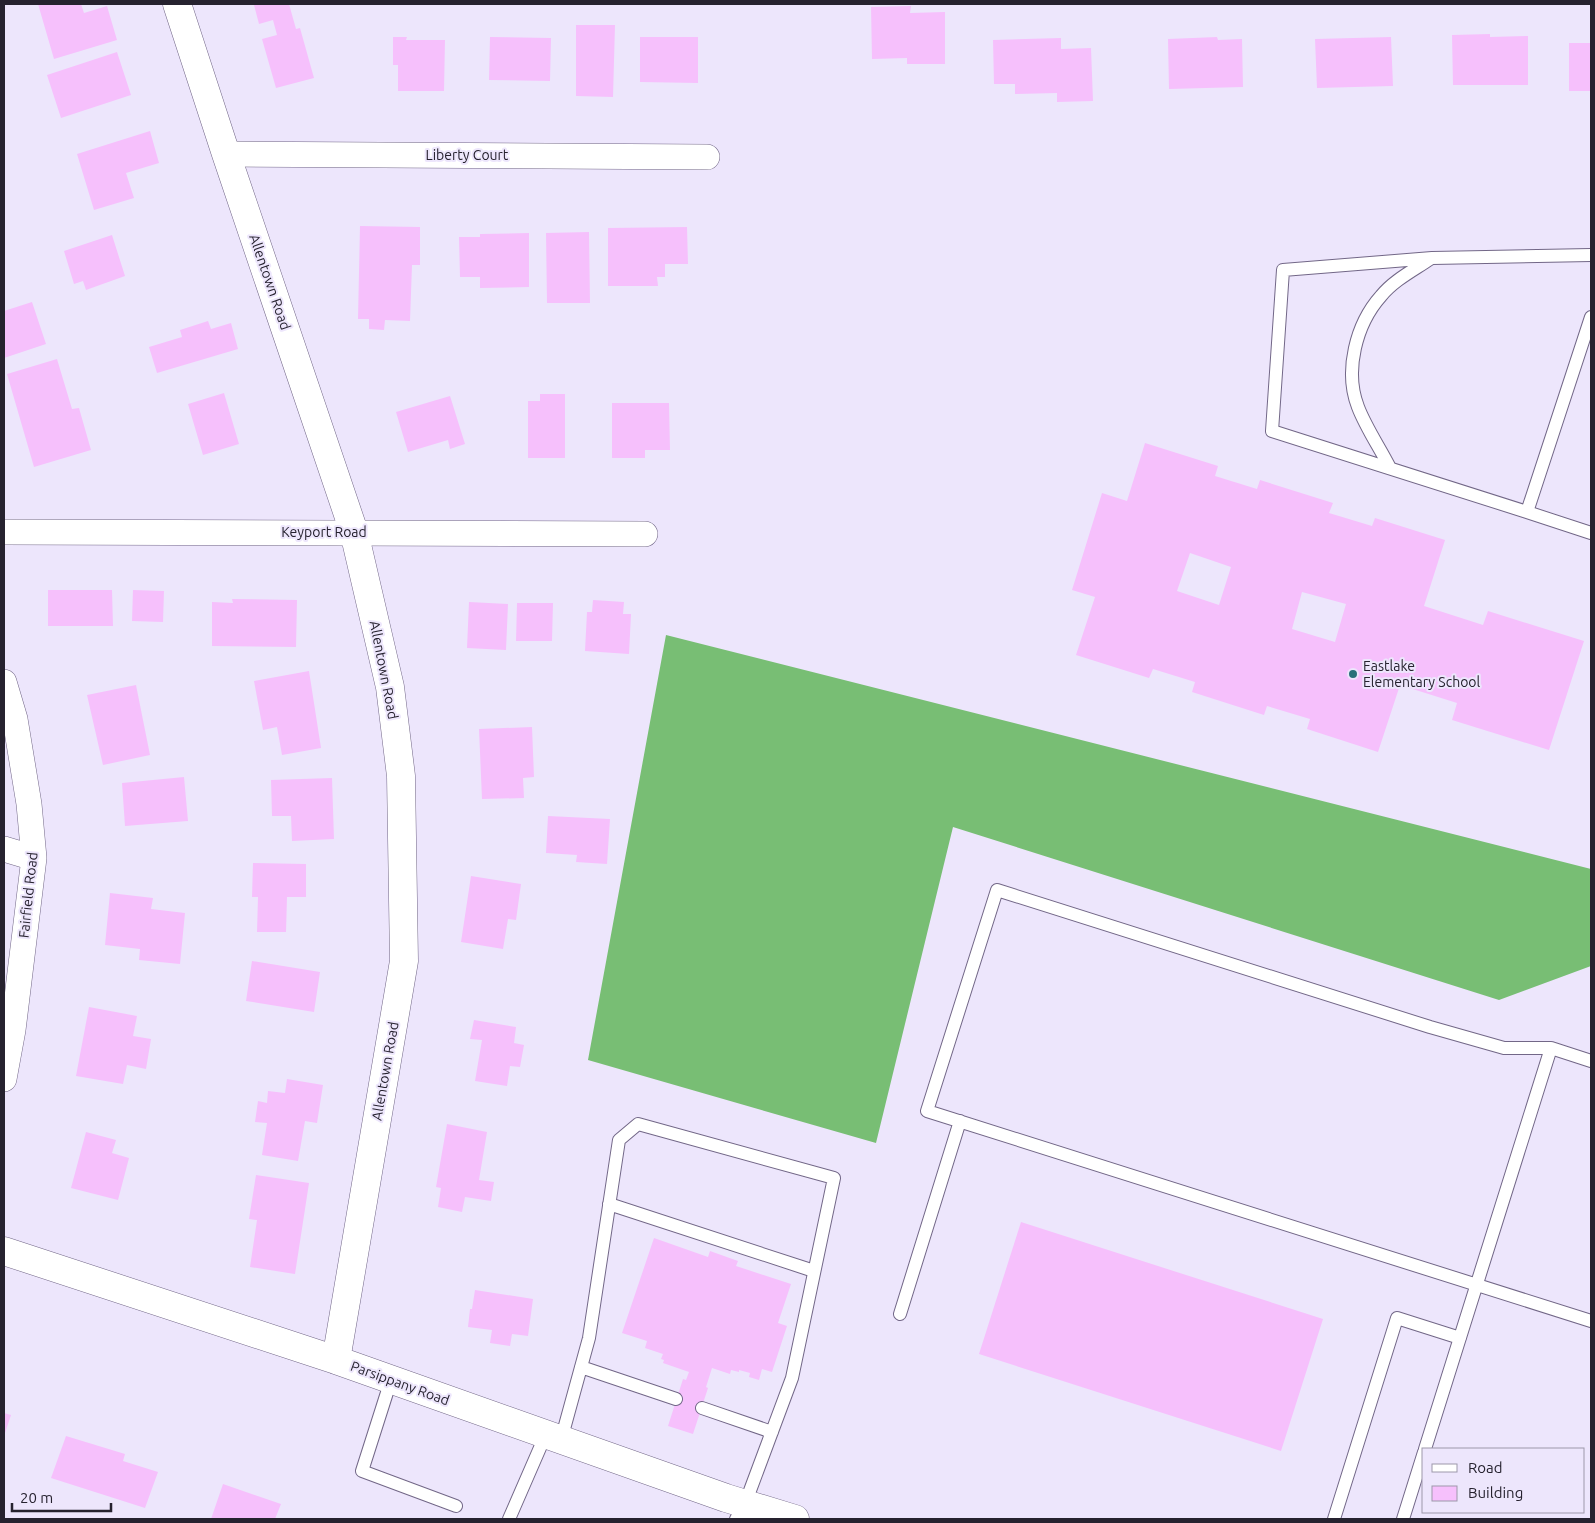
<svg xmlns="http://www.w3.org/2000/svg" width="1595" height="1523" font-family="Ubuntu,sans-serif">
<rect width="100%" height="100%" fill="#ede6fc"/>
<path fill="#78be74" d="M 666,635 L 1591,869 L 1591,966 L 1499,1000 L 953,827 L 876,1143 L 588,1060 Z"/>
<path fill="#f6c0fc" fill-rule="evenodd" d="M 38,4 L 81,4 L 84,13 L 107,6 L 117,40 L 54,59 Z
M 260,4 L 289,4 L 296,29 L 300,28 L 314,78 L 276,88 L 262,39 L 277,35 L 273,20 L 259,24 L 254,5 Z
M 911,6 L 910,13 L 945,12 L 945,64 L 907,64 L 907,58 L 872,59 L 871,7 Z
M 576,25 L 615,25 L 613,97 L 576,96 Z
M 1490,34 L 1490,37 L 1528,36 L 1528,85 L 1453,85 L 1452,35 Z
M 393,37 L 407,37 L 406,40 L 445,40 L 444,91 L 398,91 L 398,65 L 393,65 Z
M 490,37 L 551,38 L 550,81 L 489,80 Z
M 640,37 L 698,37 L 698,83 L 640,82 Z
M 1217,37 L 1218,40 L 1242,39 L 1243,87 L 1169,89 L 1168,39 Z
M 1391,37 L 1393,86 L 1317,88 L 1315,39 Z
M 1061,38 L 1061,49 L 1091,48 L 1093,101 L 1057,102 L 1057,93 L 1015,94 L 1015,84 L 994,84 L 993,40 Z
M 1569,43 L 1591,43 L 1591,91 L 1569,91 Z
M 117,52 L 131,95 L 61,118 L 47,75 Z
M 150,131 L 159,163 L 126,173 L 134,198 L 94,210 L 77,154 Z
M 360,226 L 420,227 L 420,265 L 412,265 L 410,321 L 385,320 L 384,330 L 369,329 L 369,319 L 358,319 Z
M 687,227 L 688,264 L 665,264 L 665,277 L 657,277 L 658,286 L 608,286 L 608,228 Z
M 589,232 L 590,303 L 547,303 L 546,233 Z
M 529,233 L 529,287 L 480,288 L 480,277 L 460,277 L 459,237 L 480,237 L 480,234 Z
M 112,235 L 125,276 L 86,290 L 83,281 L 74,284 L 64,251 Z
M 32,302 L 46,344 L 4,358 L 4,311 Z
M 208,321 L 211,329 L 231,323 L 238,349 L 157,373 L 149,347 L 182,337 L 180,330 Z
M 57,359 L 72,409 L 79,408 L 91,450 L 34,467 L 7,374 Z
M 224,393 L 239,444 L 203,455 L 188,404 Z
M 540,394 L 565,394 L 565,458 L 528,458 L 528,401 L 540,401 Z
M 450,396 L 465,444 L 450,449 L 448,440 L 408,452 L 396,412 Z
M 612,403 L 669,403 L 670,450 L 645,450 L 645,458 L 612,458 Z
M 1145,443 L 1218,466 L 1215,476 L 1257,489 L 1260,480 L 1333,503 L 1329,513 L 1372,526 L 1375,518 L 1445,540 L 1424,606 L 1483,625 L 1488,611 L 1584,641 L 1549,750 L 1452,720 L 1457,703 L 1400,685 L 1378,752 L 1307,729 L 1310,719 L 1267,706 L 1264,715 L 1192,692 L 1195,682 L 1153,669 L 1149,678 L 1076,655 L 1095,597 L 1072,590 L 1102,493 L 1127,501 ZM 1190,553 L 1231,567 L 1219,605 L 1177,591 ZM 1302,592 L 1346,604 L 1335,642 L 1292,629 Z
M 48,590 L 112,590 L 113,626 L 48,626 Z
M 133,590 L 164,591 L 163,622 L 132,621 Z
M 232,599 L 297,600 L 296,647 L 212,646 L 212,602 L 233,603 Z
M 593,600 L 624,602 L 623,614 L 631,614 L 629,654 L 585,651 L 587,612 L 592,612 Z
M 469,602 L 508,604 L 506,650 L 467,648 Z
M 517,603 L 553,603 L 552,641 L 516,641 Z
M 309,671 L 321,748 L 282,755 L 277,727 L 263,730 L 254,681 Z
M 136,685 L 150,755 L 103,765 L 87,695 Z
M 532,727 L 534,777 L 523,778 L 524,798 L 482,799 L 479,729 Z
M 184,777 L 188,821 L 125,826 L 122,783 Z
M 332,778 L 334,839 L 292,841 L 291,816 L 272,816 L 271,780 Z
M 548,816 L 610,819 L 607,864 L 576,862 L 577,855 L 546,853 Z
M 253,863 L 306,864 L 306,897 L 287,897 L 286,932 L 257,932 L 258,897 L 252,897 Z
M 471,876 L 521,884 L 516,920 L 508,919 L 503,949 L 461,942 Z
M 110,893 L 153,898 L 151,909 L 185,913 L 180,964 L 139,960 L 140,949 L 105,945 Z
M 252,961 L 320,972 L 314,1012 L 246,1001 Z
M 89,1007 L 137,1016 L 133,1036 L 151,1039 L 146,1069 L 127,1065 L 123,1084 L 76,1076 Z
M 474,1020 L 516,1027 L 514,1043 L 524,1045 L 520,1067 L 510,1066 L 507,1086 L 475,1081 L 482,1040 L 470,1039 Z
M 287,1079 L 323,1085 L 317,1123 L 305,1121 L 298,1161 L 262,1155 L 267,1123 L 255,1122 L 258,1101 L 267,1103 L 268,1091 L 285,1093 Z
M 447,1124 L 487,1132 L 479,1180 L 494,1182 L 491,1201 L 465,1197 L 462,1212 L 438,1207 L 441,1188 L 436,1187 Z
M 86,1132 L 116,1140 L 112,1153 L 129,1158 L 118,1200 L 71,1188 Z
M 256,1175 L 309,1183 L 295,1274 L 250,1267 L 257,1220 L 249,1219 Z
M 1021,1222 L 1323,1319 L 1281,1451 L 979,1354 Z
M 654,1238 L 708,1257 L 710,1251 L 738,1261 L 736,1266 L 791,1284 L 778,1323 L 787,1326 L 772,1372 L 762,1369 L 759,1380 L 749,1377 L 750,1373 L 739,1370 L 739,1372 L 731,1370 L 730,1374 L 712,1368 L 706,1387 L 708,1388 L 693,1434 L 668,1426 L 683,1379 L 686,1380 L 689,1372 L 663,1363 L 664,1360 L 661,1359 L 663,1354 L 645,1348 L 647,1341 L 622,1333 Z
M 475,1290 L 533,1299 L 528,1336 L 512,1334 L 510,1346 L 490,1343 L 492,1330 L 468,1327 L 470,1309 L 472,1309 Z
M 4,1413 L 11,1415 L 4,1436 Z
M 66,1436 L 125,1454 L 123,1461 L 158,1472 L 145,1508 L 51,1478 Z
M 223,1484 L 281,1504 L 275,1519 L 211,1519 Z"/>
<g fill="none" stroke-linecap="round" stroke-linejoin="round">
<defs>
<path id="lane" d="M 1591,317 L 1527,512 L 1591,533
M 1390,468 C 1380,448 1366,428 1358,407 C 1344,371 1356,324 1381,296 C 1394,280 1414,270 1430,259
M 1527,512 L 1272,431 L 1283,270 L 1432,258 L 1591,255
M 1591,1061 L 1551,1048 L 1504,1048 L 1430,1027 L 997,890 L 927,1111 L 1591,1321
M 609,1204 L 814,1271
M 900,1314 L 960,1121
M 581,1367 L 676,1399
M 391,1380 L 362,1471 L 456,1506
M 702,1408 L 772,1432
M 561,1440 L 589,1338 L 619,1140 L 638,1124 L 834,1178 L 792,1378 L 745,1504 L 736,1519
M 1425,1449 L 1551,1048
M 509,1519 L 546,1434
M 1334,1519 L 1397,1318 L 1460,1338
M 1403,1519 L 1424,1452"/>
<path id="street" d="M 226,154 L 707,157
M 4,532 L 645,534
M 4,682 L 15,719 L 29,804 L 34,858 L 13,1030 L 4,1079
M 4,849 L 34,858"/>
<path id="secondary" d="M 177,4 L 226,154 L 354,532 L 390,687 L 401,776 L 404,961 L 336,1360
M 4,1251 L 336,1360 L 726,1498 L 795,1519"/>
</defs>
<use href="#lane" stroke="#726787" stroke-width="14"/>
<use href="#street" stroke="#726787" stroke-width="26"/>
<use href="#secondary" stroke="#726787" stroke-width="29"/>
<use href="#lane" stroke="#fff" stroke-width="12"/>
<use href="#street" stroke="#fff" stroke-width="25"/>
<use href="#secondary" stroke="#fff" stroke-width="28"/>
</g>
<circle fill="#287179" stroke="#ede6fc" stroke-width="2" cx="1353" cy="674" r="5"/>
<g text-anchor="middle" stroke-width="4" stroke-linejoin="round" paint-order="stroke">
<g font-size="14" fill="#26222f" stroke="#ede6fc">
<text x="467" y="160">Liberty Court</text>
<text transform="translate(270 282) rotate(71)" y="5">Allentown Road</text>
<text x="324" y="537">Keyport Road</text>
<text transform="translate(384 670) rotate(79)" y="5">Allentown Road</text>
<text transform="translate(28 895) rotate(-84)" y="5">Fairfield Road</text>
<text transform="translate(385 1071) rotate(-80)" y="5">Allentown Road</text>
<text transform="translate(400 1383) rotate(20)" y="5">Parsippany Road</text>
</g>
<g font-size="14" fill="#26222f" stroke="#ede6fc" text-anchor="start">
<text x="1363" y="671">Eastlake<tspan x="1363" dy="16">Elementary School</tspan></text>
</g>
</g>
<rect width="1595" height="1523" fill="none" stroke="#26222f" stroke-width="10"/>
<rect x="1422" y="1448" width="162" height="65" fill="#ede6fc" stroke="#9d98aa"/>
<rect x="1432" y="1464" width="25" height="8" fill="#ffffff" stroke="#9d98aa"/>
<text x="1468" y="1473" font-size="15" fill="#26222f">Road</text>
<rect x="1432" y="1486" width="25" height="15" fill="#f6c0fc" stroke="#9d98aa"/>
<text x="1468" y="1498" font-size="15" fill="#26222f">Building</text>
<path d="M12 1503v8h99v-8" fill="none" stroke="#26222f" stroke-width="2.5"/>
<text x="20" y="1503" font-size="15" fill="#26222f" stroke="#ede6fc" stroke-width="4" paint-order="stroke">20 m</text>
</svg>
